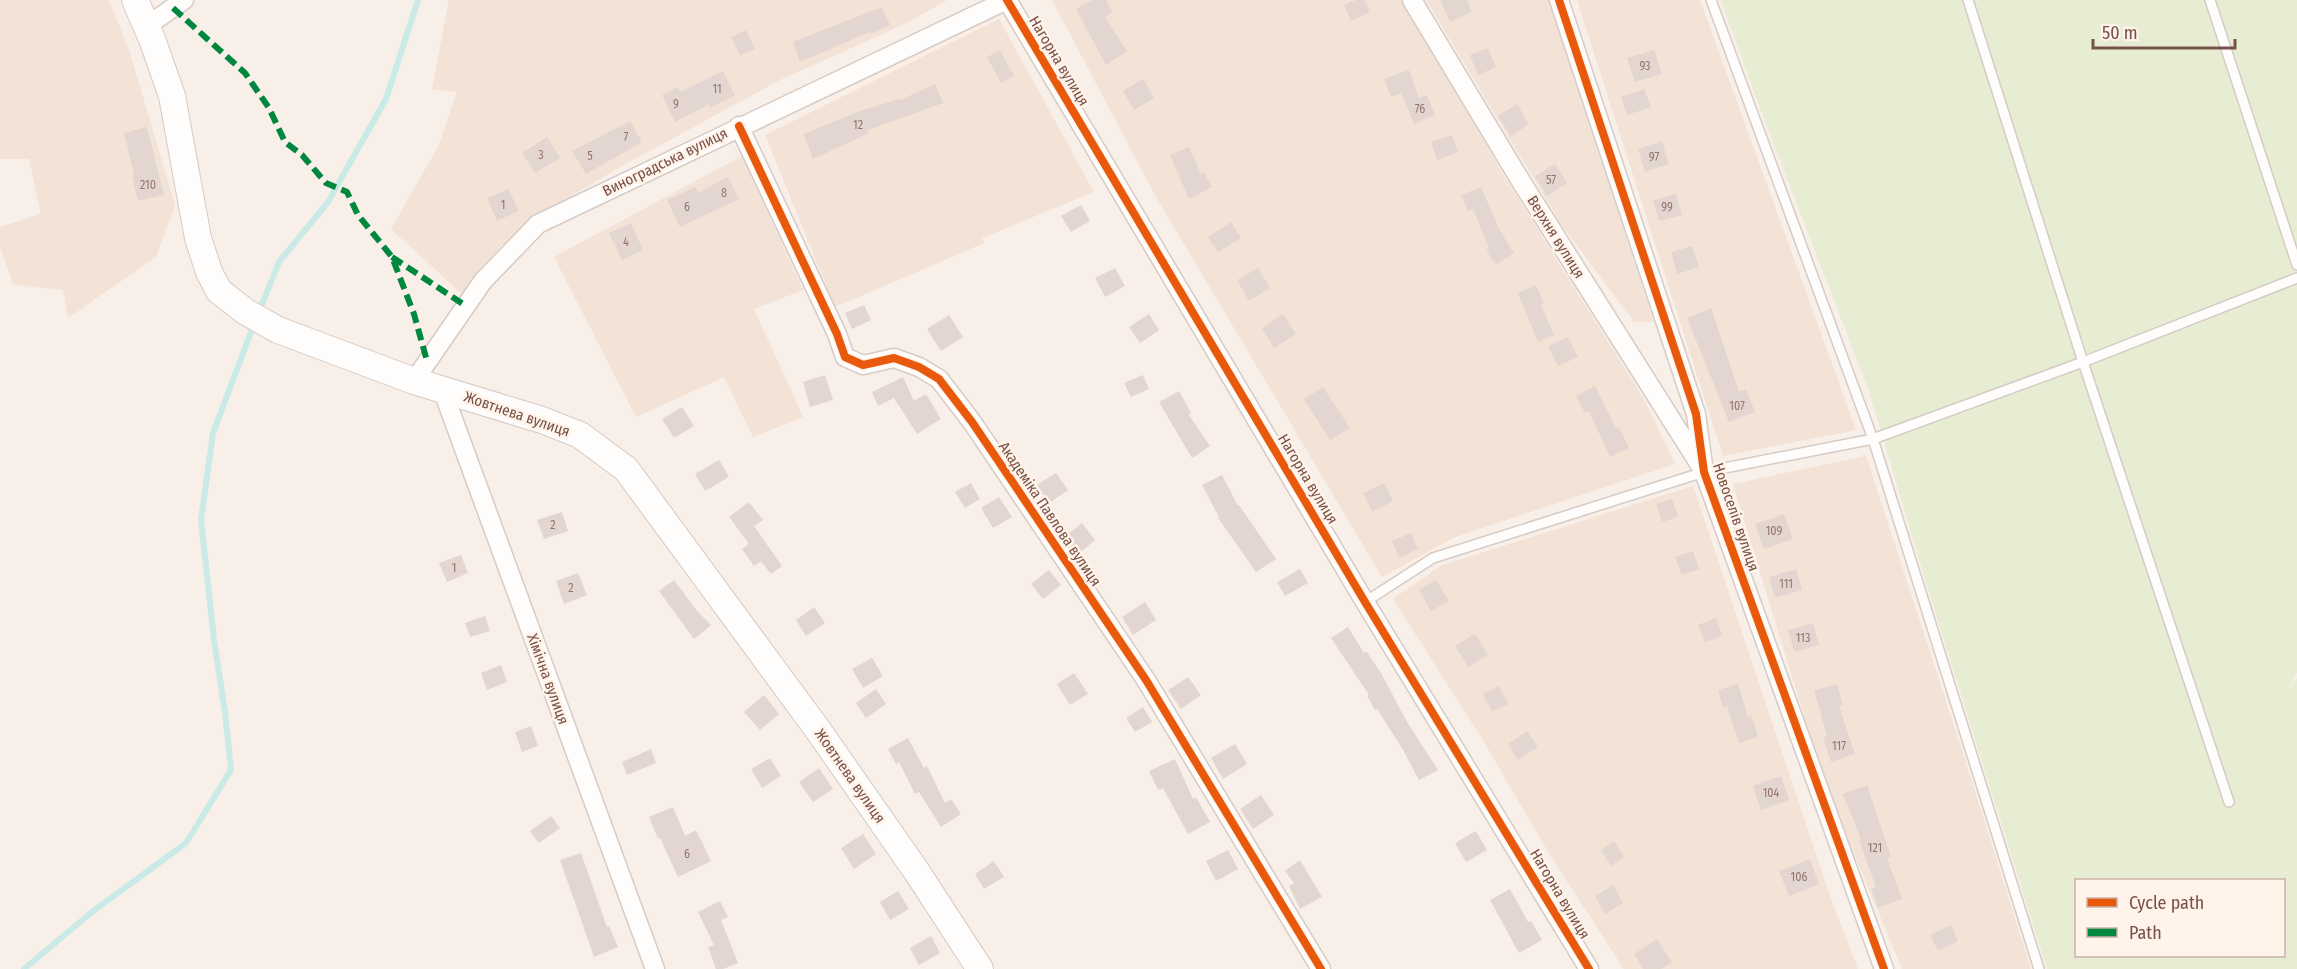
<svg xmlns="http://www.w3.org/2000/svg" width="2297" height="969" font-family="'Fira Sans Condensed',sans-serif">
<rect width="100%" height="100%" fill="#f7efe8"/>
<path fill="#f3e2d6" d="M 0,0 L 109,0 L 129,50 L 175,205 L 156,257 L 68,318 L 63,290 L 13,284 L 0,246 L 0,227 L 41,214 L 29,159 L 0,159 Z
M 449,0 L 947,0 L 907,23 L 780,80 L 620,167 L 545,212 L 500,247 L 462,294 L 391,229 L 439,145 L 457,92 L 432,89 Z
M 1052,0 L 1402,0 L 1503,174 L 1645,401 L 1675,464 L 1455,537 L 1382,577 L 1155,195 Z
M 1426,0 L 1548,0 L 1654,322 L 1634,322 L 1561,224 Z
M 1577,0 L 1700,0 L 1856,430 L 1723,456 Z
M 999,19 L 1094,192 L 982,238 L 984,243 L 835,307 L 765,135 Z
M 742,156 L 803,290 L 754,309 L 803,417 L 753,437 L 724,377 L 636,417 L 554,257 Z
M 1866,456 L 1961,747 L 2031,969 L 1902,969 L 1825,784 L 1733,484 Z
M 1693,486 L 1830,896 L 1858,969 L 1624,969 L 1550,855 L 1484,742 L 1393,599 L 1440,566 Z"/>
<path fill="#e6edd2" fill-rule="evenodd" d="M 1721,0 L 2297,0 L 2297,672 L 2289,688 L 2297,678 L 2297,969 L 2047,969 L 1924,576 L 1869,391 L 1755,95 ZM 2076,880 L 2284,880 L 2284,956 L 2076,956 Z"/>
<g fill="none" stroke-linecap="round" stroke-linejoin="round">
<path stroke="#caeae8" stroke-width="6" d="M 259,312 L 279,262 L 328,202 L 386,99 L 418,0
M 24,969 L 92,912 L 186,843 L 231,770 L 225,712 L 214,640 L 201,520 L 213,433 L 254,324"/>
</g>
<path fill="#e3d6d0" d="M 1092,0 L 1106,0 L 1113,12 L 1105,17 L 1127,51 L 1106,65 L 1076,9 Z
M 1356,0 L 1365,0 L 1370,12 L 1351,21 L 1344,5 Z
M 1440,0 L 1467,0 L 1472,12 L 1450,22 Z
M 882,7 L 890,25 L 871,34 L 870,32 L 800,62 L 793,42 Z
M 746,30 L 755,49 L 740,56 L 731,37 Z
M 1488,48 L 1496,67 L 1478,75 L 1470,55 Z
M 1000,50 L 1014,76 L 1001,83 L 987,57 Z
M 1654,50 L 1662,74 L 1635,82 L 1627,58 Z
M 1409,70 L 1419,98 L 1427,95 L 1435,115 L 1414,124 L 1401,93 L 1391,97 L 1384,79 Z
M 723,71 L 735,95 L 710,108 L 709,104 L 675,122 L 662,95 L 678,87 L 680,92 Z
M 1143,79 L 1154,98 L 1134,110 L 1123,91 Z
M 935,84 L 943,103 L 868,130 L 869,133 L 813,159 L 804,134 L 860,111 L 899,99 L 900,100 Z
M 1644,89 L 1651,107 L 1627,115 L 1621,97 Z
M 1517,104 L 1529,124 L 1511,136 L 1498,116 Z
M 630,121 L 642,142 L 586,174 L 572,151 Z
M 147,127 L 164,195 L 138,201 L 132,175 L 134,174 L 124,133 Z
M 1452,135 L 1458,152 L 1437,160 L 1431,142 Z
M 547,137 L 560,158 L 535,173 L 522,153 Z
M 1662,141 L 1669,164 L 1645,172 L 1638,149 Z
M 1189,147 L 1201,174 L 1204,172 L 1212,187 L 1189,199 L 1170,155 Z
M 1555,164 L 1567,183 L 1547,196 L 1535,176 Z
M 728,177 L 739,199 L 680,227 L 667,200 L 695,187 L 698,193 Z
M 1481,187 L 1499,229 L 1514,253 L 1496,265 L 1486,250 L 1489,248 L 1473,209 L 1468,211 L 1461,195 Z
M 509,189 L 518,211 L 497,221 L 487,198 Z
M 1676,194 L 1682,215 L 1659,221 L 1653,200 Z
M 1081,205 L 1090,221 L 1071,232 L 1061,216 Z
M 1231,222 L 1241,238 L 1218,252 L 1208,237 Z
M 631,223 L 643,250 L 622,260 L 609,233 Z
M 1692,246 L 1699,267 L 1677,274 L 1671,252 Z
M 1115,268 L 1125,286 L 1105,297 L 1095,278 Z
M 1258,268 L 1270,288 L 1249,301 L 1237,280 Z
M 1536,285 L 1544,303 L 1541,305 L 1554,335 L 1538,342 L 1518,293 Z
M 864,305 L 871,320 L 852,329 L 845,313 Z
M 1711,308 L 1739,392 L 1746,389 L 1755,412 L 1729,422 L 1687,318 Z
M 1149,314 L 1159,330 L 1140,343 L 1129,327 Z
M 1283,314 L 1296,334 L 1274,348 L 1262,328 Z
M 949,315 L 963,337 L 941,351 L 927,329 Z
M 1568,337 L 1578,357 L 1558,366 L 1548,346 Z
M 825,375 L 833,400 L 810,407 L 803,382 Z
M 1143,375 L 1149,389 L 1131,397 L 1124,383 Z
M 903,377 L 914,401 L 926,394 L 941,419 L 917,434 L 894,398 L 878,406 L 872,392 Z
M 1595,386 L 1616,428 L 1619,427 L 1629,448 L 1610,457 L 1589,411 L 1585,413 L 1576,396 Z
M 1323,387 L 1350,428 L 1330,440 L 1304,399 Z
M 1179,391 L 1191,413 L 1189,415 L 1210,446 L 1192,458 L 1159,402 Z
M 682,407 L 694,426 L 674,438 L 662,419 Z
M 719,460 L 729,477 L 705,491 L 695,474 Z
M 1056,473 L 1068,490 L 1049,503 L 1037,485 Z
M 1222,475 L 1238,506 L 1239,505 L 1276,559 L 1256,572 L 1218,518 L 1219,517 L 1202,485 Z
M 971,483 L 980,499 L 965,508 L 955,492 Z
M 1384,483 L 1393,501 L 1372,512 L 1363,493 Z
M 999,497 L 1012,517 L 993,528 L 981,508 Z
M 1672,499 L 1678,517 L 1662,522 L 1656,504 Z
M 749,502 L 763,520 L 754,526 L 782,566 L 771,574 L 761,561 L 754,566 L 742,549 L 749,544 L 729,517 Z
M 562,512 L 568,531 L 544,539 L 537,520 Z
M 1784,514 L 1793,539 L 1764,549 L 1755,524 Z
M 1082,523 L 1095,540 L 1078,554 L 1064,537 Z
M 1411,533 L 1418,549 L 1399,558 L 1392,541 Z
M 1693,551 L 1699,569 L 1682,575 L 1675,557 Z
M 461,555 L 468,573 L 447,582 L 439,563 Z
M 1300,569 L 1308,583 L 1285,596 L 1277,582 Z
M 1796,569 L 1802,590 L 1775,598 L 1769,577 Z
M 1049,570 L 1061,585 L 1043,599 L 1031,584 Z
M 578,573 L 587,595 L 564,604 L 556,581 Z
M 674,580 L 697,611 L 711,625 L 694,639 L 659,591 Z
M 1436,580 L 1449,601 L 1431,611 L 1419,590 Z
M 1145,602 L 1156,620 L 1133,635 L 1122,617 Z
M 814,607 L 825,623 L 806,636 L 796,620 Z
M 485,616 L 490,631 L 470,637 L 465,623 Z
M 1716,618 L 1722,636 L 1705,642 L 1698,625 Z
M 1813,623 L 1819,645 L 1794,652 L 1788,630 Z
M 1348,627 L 1364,653 L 1366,651 L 1381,673 L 1407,722 L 1438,770 L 1419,780 L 1402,748 L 1377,709 L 1375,710 L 1367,696 L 1369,695 L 1331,638 Z
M 1475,634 L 1488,655 L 1468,667 L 1455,646 Z
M 872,658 L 883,676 L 863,688 L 852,669 Z
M 501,665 L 507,682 L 487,690 L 481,673 Z
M 1074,673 L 1088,694 L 1070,705 L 1057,684 Z
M 1188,677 L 1201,695 L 1181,709 L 1168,690 Z
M 1738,684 L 1748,717 L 1751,715 L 1758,737 L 1739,743 L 1727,706 L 1723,707 L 1718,690 Z
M 1837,684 L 1843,705 L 1839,706 L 1855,754 L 1831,762 L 1823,737 L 1827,736 L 1814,690 Z
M 1499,686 L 1508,704 L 1492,712 L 1483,694 Z
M 876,689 L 886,704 L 866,718 L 856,703 Z
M 764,695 L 779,714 L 760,730 L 744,712 Z
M 1143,707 L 1152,722 L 1135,732 L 1126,718 Z
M 531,726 L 538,746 L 522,752 L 515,732 Z
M 1527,731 L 1538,747 L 1518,760 L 1508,744 Z
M 908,738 L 924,768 L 927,766 L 945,803 L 951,799 L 961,814 L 941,827 L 919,792 L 915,794 L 899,762 L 896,764 L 888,749 Z
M 1235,744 L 1247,764 L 1223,779 L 1211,758 Z
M 651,749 L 656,763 L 627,775 L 622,762 Z
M 770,758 L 781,776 L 762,788 L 751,769 Z
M 1175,759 L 1193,799 L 1196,797 L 1210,822 L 1188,834 L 1163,788 L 1158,790 L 1149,771 Z
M 819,768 L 833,789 L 813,802 L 799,782 Z
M 1781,776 L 1789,800 L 1761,810 L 1753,786 Z
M 1867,785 L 1891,857 L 1887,858 L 1902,899 L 1878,908 L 1871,889 L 1876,887 L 1859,840 L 1861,839 L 1843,794 Z
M 1261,795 L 1274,815 L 1253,829 L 1240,809 Z
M 673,807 L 685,836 L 696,830 L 711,861 L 678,877 L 660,838 L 658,839 L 649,817 Z
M 551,816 L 560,828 L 539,843 L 530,831 Z
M 1476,831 L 1487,850 L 1466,862 L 1455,843 Z
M 863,834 L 876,854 L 854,869 L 841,848 Z
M 1614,841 L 1624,857 L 1611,866 L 1601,850 Z
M 1228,850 L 1238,869 L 1216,881 L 1206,861 Z
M 581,853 L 607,927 L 609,926 L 618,947 L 594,957 L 560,860 Z
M 1810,859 L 1819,884 L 1789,896 L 1779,871 Z
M 1300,860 L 1322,897 L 1300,909 L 1289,886 L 1294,883 L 1285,871 Z
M 994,861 L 1004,877 L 984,889 L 975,874 Z
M 1613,885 L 1623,903 L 1605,914 L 1595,896 Z
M 1510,889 L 1528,922 L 1531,921 L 1542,940 L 1519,953 L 1490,900 Z
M 898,891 L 909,909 L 890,920 L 880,902 Z
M 720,901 L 728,917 L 721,920 L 738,963 L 723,969 L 716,969 L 708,947 L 714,945 L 698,912 Z
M 1951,925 L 1958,941 L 1938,951 L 1930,935 Z
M 931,936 L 940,953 L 919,965 L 910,948 Z
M 1657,939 L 1672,962 L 1661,969 L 1643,969 L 1634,954 Z"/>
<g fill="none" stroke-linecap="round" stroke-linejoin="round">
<defs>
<path id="lane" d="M 1711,0 L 1873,439 L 2039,969
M 1968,0 L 2083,362 L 2229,802
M 2210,0 L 2297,265
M 1365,602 L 1433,558 L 1704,472 L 1873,439 L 2083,362 L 2297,278"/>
<path id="street" d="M 1007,0 L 1365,602 L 1589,969
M 1412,0 L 1522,183 L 1700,465
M 1559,0 L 1696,414 L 1704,472 L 1884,969
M 147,26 L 184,0
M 739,126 L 837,334 L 845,357 L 863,365 L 894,358 L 919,367 L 939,379 L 972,422 L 1146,680 L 1321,969
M 414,381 L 483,281 L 538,224 L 1007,0
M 442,389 L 655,969"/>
<path id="secondary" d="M 135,0 L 152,39 L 172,96 L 198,238 L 209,272 L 219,291 L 246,312 L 278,330 L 414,381 L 542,420 L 580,435 L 626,469 L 818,730 L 917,872 L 980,969"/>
</defs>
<use href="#lane" stroke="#d6cbc5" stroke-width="12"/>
<use href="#street" stroke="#d6cbc5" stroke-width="21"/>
<use href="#secondary" stroke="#d6cac5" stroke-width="28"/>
<use href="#lane" stroke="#fefdfc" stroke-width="9"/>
<use href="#street" stroke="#fefdfc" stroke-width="18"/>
<use href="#secondary" stroke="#fefdfc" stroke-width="26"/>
<path stroke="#00873e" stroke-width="6" stroke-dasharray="12 6" stroke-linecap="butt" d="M 173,8 L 245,73 L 269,108 L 285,142 L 302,155 L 326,183 L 347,192 L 358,215 L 392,257 L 414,314 L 427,361
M 392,257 L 466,306"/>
<defs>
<path id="cycleway" d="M 1007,0 L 1365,602 L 1589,969
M 1559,0 L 1696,414 L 1704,472 L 1884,969
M 739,126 L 837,334 L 845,357 L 863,365 L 894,358 L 919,367 L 939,379 L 972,422 L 1146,680 L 1321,969"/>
</defs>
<use href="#cycleway" stroke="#fff3ea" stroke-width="11"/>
<use href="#cycleway" stroke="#e8590c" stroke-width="8"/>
</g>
<g text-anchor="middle" stroke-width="5" stroke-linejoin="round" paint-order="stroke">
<g font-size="12" fill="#94746c">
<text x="1645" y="70">93</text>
<text x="717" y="93">11</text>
<text x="676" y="108">9</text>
<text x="1420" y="113">76</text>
<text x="858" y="129">12</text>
<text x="626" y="141">7</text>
<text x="541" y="159">3</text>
<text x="590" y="160">5</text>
<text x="1654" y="161">97</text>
<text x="1551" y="184">57</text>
<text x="148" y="189">210</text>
<text x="724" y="197">8</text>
<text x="503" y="209">1</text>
<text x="687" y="211">6</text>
<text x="1667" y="211">99</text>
<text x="626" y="246">4</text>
<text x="1737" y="410">107</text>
<text x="553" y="529">2</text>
<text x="1774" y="535">109</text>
<text x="454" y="572">1</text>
<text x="1786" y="588">111</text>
<text x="571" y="592">2</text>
<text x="1803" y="642">113</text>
<text x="1839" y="750">117</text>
<text x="1771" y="797">104</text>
<text x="1875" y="852">121</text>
<text x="687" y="858">6</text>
<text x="1799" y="881">106</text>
</g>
<g font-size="15" fill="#775147" stroke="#fff3ea">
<text transform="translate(1059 61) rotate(59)" y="5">Нагорна вулиця</text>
<text transform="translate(665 162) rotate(-26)" y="5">Виноградська вулиця</text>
<text transform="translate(1556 237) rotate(58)" y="5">Верхня вулиця</text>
<text transform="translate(517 414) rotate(19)" y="5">Жовтнева вулиця</text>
<text transform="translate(1308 479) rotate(59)" y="5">Нагорна вулиця</text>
<text transform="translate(1050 514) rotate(56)" y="5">Академіка Павлова вулиця</text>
<text transform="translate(1736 517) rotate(71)" y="5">Новоселів вулиця</text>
<text transform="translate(548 679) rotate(70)" y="5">Хімічна вулиця</text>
<text transform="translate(850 776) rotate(55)" y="5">Жовтнева вулиця</text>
<text transform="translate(1560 894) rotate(59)" y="5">Нагорна вулиця</text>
</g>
</g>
<rect x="2075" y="879" width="210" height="78" fill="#fff3ea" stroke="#c9b2a9" stroke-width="1.5"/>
<rect x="2087" y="898" width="30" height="9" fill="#e8590c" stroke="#c9b2a9" stroke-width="1.5"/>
<text x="2129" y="909" font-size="18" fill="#775147">Cycle path</text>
<rect x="2087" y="928" width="30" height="9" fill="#00873e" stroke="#c9b2a9" stroke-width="1.5"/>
<text x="2129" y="939" font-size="18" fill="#775147">Path</text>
<path d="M2093 39v9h142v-9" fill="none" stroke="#775147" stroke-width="3"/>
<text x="2102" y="39" font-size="18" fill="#775147" stroke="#fff3ea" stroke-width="4.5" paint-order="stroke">50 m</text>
</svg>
